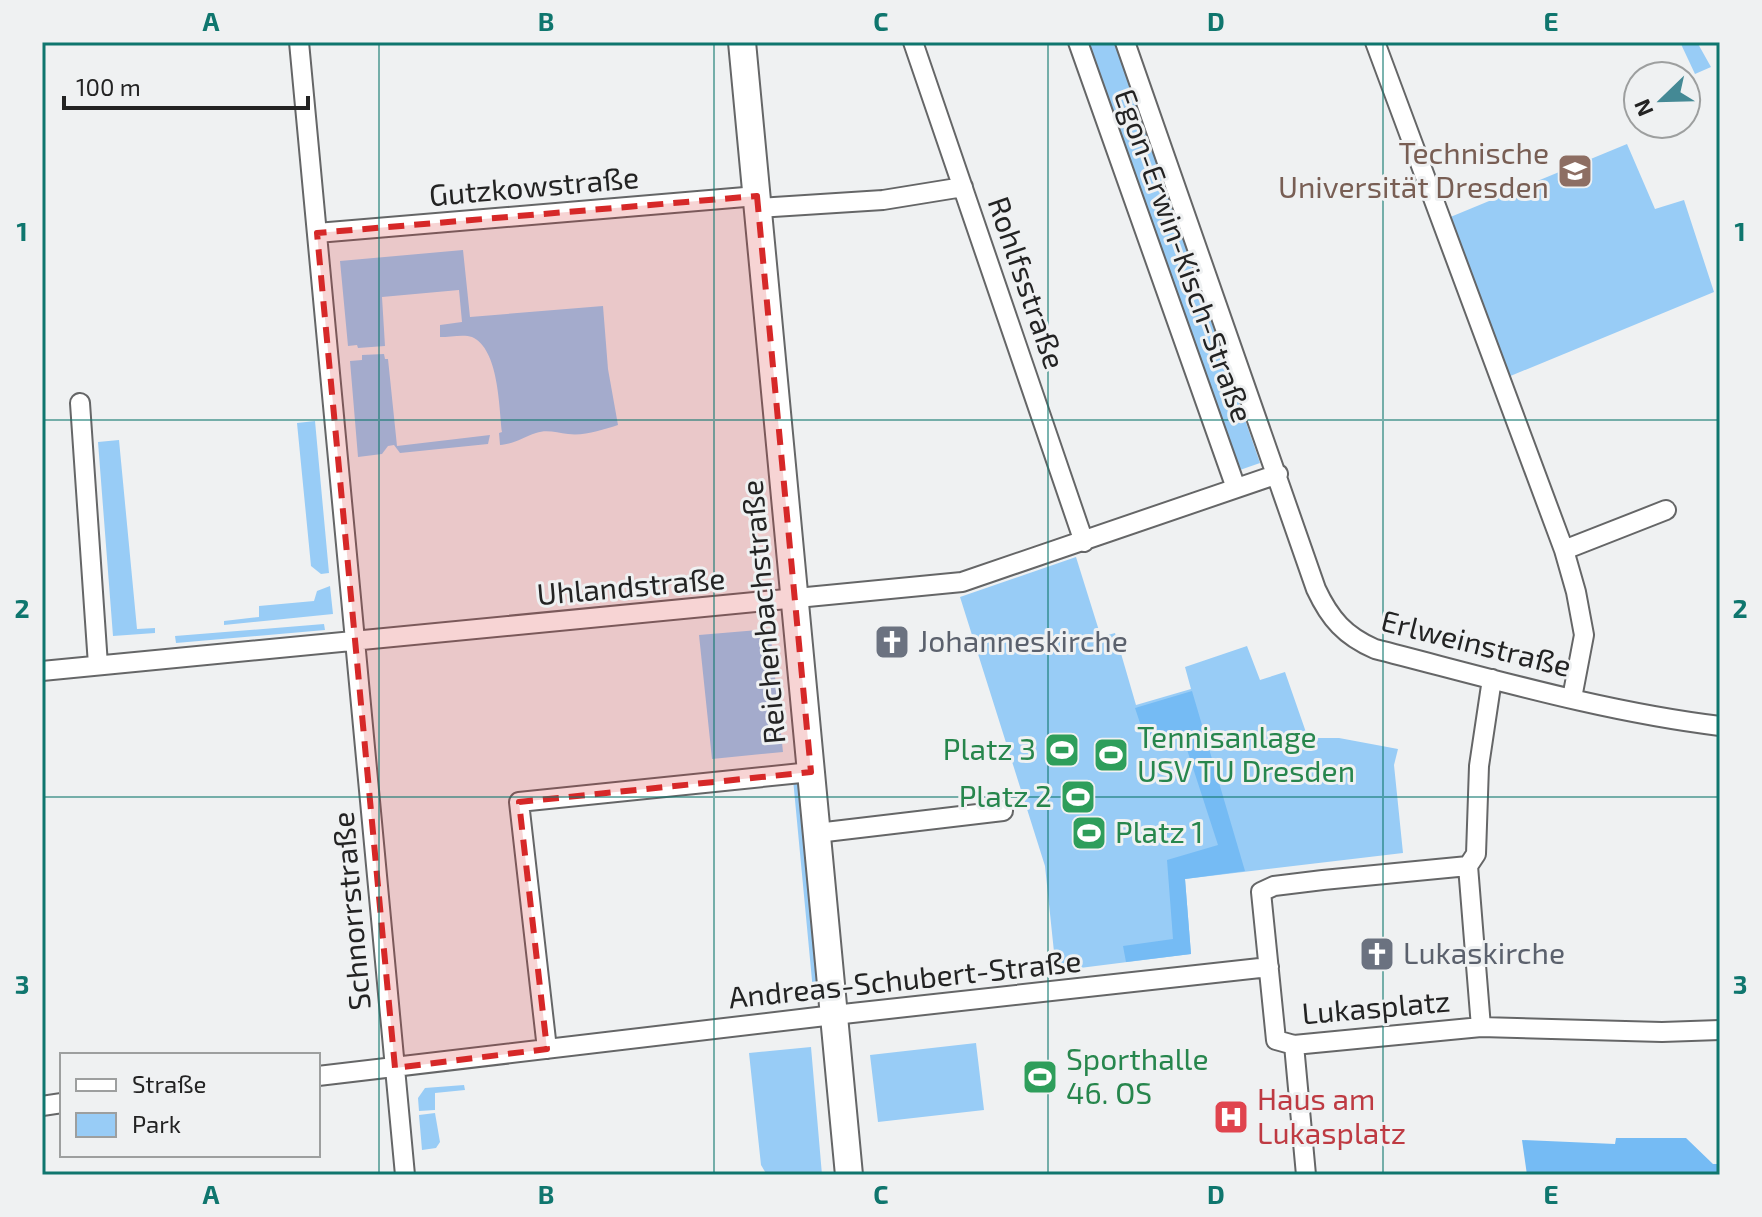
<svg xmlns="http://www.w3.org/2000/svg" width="1762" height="1217" font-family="'Exo 2',sans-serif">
<rect width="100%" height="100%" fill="#eff1f2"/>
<path fill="#98ccf6" d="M 1085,42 L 1115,42 L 1260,463 L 1237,471 Z
M 1680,42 L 1697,42 L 1711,67 L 1695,74 Z
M 1627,144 L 1655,209 L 1684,200 L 1714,292 L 1508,377 L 1448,218 Z
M 463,250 L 470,317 L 603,306 L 608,369 L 618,425 C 602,430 585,436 568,434 C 557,433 547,429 536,433 C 523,437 515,444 500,445 L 499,433 L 502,432 C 499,407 499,349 472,337 C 464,334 450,337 440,337 L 440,325 L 462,322 L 459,290 L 382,297 L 385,346 L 358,348 L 357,345 L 348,346 L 340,261 Z
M 384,354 L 385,359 L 388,359 L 397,446 L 490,435 L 488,444 L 400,453 L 394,445 L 388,446 L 382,454 L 358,457 L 350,361 L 362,360 L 362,355 Z
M 315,421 L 329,573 L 321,574 L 311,566 L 297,423 Z
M 119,440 L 137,629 L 155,628 L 155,633 L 113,636 L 98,442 Z
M 1076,557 L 1101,637 L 1115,633 L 1136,705 L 1191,689 L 1185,667 L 1247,646 L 1260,680 L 1285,672 L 1308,738 L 1339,738 L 1398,749 L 1394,765 L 1403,853 L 1185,879 L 1191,954 L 1056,971 L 1045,866 L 960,597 Z
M 330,586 L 333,614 L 224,625 L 224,621 L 259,617 L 259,606 L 314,601 L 317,591 Z
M 324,624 L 325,630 L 176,643 L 175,636 Z
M 770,629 L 783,752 L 712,759 L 699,635 Z
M 793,779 L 800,779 L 820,991 L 813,991 Z
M 976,1043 L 984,1110 L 878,1122 L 870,1055 Z
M 811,1047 L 822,1175 L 767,1175 L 761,1165 L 749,1053 Z
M 464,1085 L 465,1090 L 435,1093 L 435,1110 L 419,1111 L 418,1098 L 425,1088 Z
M 435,1113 L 440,1142 L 436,1148 L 422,1150 L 419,1115 Z"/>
<path fill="#75bbf4" d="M 1192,691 L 1245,871 L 1185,879 L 1191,954 L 1126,962 L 1123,946 L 1173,939 L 1167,860 L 1218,845 L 1181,731 L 1146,741 L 1135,708 Z
M 1616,1138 L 1686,1138 L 1713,1164 L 1720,1164 L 1720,1175 L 1527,1175 L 1522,1140 L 1615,1144 Z"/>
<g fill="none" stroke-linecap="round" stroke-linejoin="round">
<defs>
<path id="street" d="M 299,42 L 405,1175
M 913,42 L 1084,542
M 1078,42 L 1236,488
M 1125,42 L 1316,589 C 1330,619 1345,636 1375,649 C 1489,678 1604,712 1720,726
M 1375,42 L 1564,550 L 1576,592 L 1584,635 L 1572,698
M 758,208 L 883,200 L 963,187
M 317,233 L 757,196
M 80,403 L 98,665
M 1564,550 L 1666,510
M 42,671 L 962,582 L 1278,474
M 817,833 L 1003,811
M 1468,866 L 1476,854 L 1479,766 L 1492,679
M 1481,1027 L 1468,866 L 1323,880 L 1274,886 L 1261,892 L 1276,1040 L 1294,1045 L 1481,1027 L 1662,1032 L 1720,1030
M 1294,1045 L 1306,1175
M 547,1049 L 519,802 L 811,772
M 318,1076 L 834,1015 L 1269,967
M 42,1106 L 62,1103"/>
<path id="secondary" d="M 742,42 L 849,1175"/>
</defs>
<use href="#street" stroke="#656667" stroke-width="22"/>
<use href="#secondary" stroke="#656667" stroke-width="30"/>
<use href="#street" stroke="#fff" stroke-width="18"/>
<use href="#secondary" stroke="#fff" stroke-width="26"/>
</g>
<path fill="#d62828" fill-opacity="0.2" stroke="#d62828" stroke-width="6" stroke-dasharray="16 10" stroke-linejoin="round" d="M 757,196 L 811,772 L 519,802 L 547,1049 L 395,1068 L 317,233 Z"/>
<path fill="none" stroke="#0f766e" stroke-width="2" stroke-opacity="0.55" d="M 379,42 L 379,1175M 714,42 L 714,1175M 1048,42 L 1048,1175M 1383,42 L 1383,1175M 42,420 L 1720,420M 42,797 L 1720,797"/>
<defs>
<symbol id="university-square" viewBox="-11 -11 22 22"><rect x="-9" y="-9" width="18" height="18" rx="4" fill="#8d6e63" stroke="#eff1f2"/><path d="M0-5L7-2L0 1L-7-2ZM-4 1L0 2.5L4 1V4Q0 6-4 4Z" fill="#fff"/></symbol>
<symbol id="church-square" viewBox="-11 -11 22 22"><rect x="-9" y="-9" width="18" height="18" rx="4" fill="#6b7280" stroke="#eff1f2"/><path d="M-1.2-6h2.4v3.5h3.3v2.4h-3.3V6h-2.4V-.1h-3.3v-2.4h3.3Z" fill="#fff"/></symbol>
<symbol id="stadium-square" viewBox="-11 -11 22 22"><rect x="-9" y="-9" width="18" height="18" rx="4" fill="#2e9e5b" stroke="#eff1f2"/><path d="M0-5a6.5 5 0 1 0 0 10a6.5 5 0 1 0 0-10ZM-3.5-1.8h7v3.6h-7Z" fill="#fff"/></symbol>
<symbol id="hospital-square" viewBox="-11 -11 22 22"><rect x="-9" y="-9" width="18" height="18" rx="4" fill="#e0444e" stroke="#eff1f2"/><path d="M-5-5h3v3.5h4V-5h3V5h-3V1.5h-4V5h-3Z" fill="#fff"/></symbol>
</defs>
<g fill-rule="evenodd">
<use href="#university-square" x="1555" y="151" width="40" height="40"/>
<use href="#church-square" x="872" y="622" width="40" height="40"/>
<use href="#stadium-square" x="1042" y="730" width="40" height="40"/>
<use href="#stadium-square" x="1091" y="735" width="40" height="40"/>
<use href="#stadium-square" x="1058" y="777" width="40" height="40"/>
<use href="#stadium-square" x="1069" y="813" width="40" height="40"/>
<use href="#church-square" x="1357" y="934" width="40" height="40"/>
<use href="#stadium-square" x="1020" y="1057" width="40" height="40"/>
<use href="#hospital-square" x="1211" y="1097" width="40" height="40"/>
</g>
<g text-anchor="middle" stroke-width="6" stroke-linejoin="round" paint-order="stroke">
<g font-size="30" fill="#785e54" stroke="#eff1f2" text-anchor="end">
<text x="1549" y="164">Technische<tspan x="1549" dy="34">Universität Dresden</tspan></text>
</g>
<g font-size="30" fill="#232323" stroke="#eff1f2">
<text transform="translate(534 187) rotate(-5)" y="10">Gutzkowstraße</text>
<text transform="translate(1183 256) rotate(70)" y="10">Egon-Erwin-Kisch-Straße</text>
<text transform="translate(1026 283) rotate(71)" y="10">Rohlfsstraße</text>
<text transform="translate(631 587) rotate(-5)" y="10">Uhlandstraße</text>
<text transform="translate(764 612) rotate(-95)" y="10">Reichenbachstraße</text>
<text transform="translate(1476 644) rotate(14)" y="10">Erlweinstraße</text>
<text transform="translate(352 911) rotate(-95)" y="10">Schnorrstraße</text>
<text transform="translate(905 980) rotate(-6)" y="10">Andreas-Schubert-Straße</text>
<text transform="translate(1376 1008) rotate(-5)" y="10">Lukasplatz</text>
</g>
<g font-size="30" fill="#5b616d" stroke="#eff1f2" text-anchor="start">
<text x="918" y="652">Johanneskirche</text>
<text x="1403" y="964">Lukaskirche</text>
</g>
<g font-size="30" fill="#27864d" stroke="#eff1f2" text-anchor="start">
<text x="1137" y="748">Tennisanlage<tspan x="1137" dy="34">USV TU Dresden</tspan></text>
<text x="1036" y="760" text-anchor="end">Platz 3</text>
<text x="1052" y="807" text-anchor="end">Platz 2</text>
<text x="1115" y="843">Platz 1</text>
<text x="1066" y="1070">Sporthalle<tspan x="1066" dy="34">46. OS</tspan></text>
</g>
<g font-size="30" fill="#be3a42" stroke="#eff1f2" text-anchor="start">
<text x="1257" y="1110">Haus am<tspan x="1257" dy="34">Lukasplatz</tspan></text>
</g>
</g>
<rect width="1762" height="1217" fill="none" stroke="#eff1f2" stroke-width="88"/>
<rect x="60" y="1053" width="260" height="104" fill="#eff1f2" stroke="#9d9f9f" stroke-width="2"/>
<rect x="76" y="1079" width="40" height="12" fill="#ffffff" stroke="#9d9f9f" stroke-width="2"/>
<text x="132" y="1093" font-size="24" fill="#232323">Straße</text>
<rect x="76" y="1113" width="40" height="24" fill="#98ccf6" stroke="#9d9f9f" stroke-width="2"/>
<text x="132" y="1133" font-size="24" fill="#232323">Park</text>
<g transform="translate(1662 100) rotate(247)"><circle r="38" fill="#eff1f2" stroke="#9d9f9f" stroke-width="2"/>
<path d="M0-6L14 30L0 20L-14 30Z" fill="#448995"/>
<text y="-12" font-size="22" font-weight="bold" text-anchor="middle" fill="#232323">N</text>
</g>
<path d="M64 96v12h244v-12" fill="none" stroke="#232323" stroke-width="4"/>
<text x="76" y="96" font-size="24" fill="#232323" stroke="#eff1f2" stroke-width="6" paint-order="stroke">100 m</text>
<rect x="44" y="44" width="1674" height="1129" fill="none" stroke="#0f766e" stroke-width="3"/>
<g font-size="26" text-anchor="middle" font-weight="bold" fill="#0f766e">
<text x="211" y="31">A</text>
<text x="546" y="31">B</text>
<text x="881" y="31">C</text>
<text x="1216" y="31">D</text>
<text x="1551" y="31">E</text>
<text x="22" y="241">1</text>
<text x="1740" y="241">1</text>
<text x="22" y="618">2</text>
<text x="1740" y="618">2</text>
<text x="22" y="994">3</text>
<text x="1740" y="994">3</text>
<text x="211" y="1204">A</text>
<text x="546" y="1204">B</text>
<text x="881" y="1204">C</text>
<text x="1216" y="1204">D</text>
<text x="1551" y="1204">E</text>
</g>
</svg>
